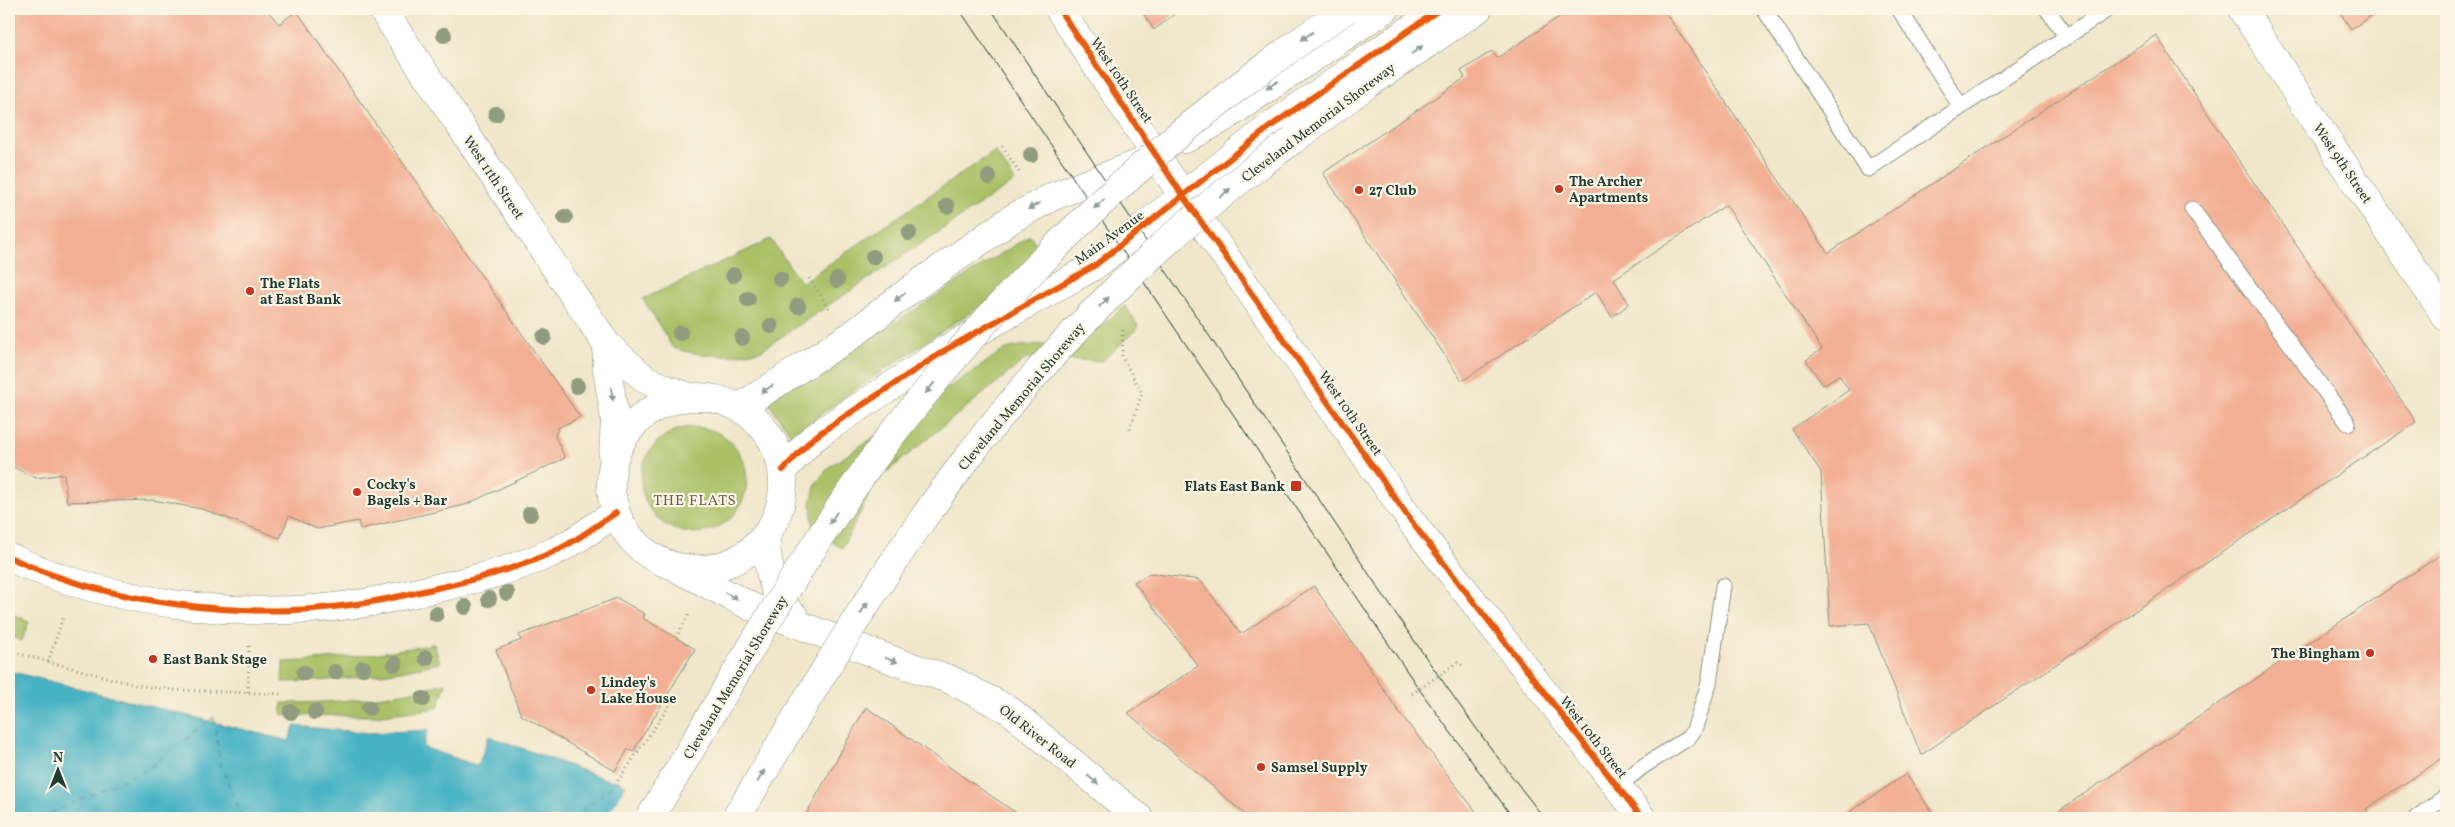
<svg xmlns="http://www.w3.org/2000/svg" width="2455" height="827" font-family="Vollkorn,serif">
<rect width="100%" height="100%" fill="#fcf5e5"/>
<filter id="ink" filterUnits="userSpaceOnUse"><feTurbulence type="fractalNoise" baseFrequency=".02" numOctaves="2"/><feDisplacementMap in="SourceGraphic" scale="10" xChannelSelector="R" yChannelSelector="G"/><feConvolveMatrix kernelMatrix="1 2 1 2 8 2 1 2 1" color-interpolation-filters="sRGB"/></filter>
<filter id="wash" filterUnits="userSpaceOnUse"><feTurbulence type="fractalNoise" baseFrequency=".0096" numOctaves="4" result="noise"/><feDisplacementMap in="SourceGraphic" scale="20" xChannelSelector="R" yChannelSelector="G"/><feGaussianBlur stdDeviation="1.12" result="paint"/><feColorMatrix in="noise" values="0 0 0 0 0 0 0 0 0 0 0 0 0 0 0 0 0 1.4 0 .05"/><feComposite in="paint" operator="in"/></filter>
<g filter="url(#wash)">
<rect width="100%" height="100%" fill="#f0e7cb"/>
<path fill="#a9c065" stroke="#647e4c" d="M 995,151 L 1015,181 L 760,351 C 725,357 708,358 673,348 L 643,299 L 771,239 L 801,283 Z
M 1030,235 L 1047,261 L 847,395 L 792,436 L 766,400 L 828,366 Z
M 1125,306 L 1139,327 L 1102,361 L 1027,358 L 877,480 L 842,548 L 813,530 L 811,502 L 816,483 L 829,467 L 1006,349 C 1029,342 1054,347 1077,340 C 1094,335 1110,318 1125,306 Z
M641 480a53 53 0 1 1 106 0a53 53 0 1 1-106 0Z
M 9,613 L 29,621 L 22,641 L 9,636 Z
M 434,644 L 440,663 C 385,675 338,681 282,682 L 283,662 C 334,660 384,653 434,644 Z
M 446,683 L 438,708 L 374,716 L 282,715 L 282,703 C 338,703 391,698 446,683 Z"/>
<path fill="#47b2c4" stroke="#33787c" d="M 9,671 L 289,741 L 294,726 L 369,733 L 428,730 L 423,747 L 478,766 L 489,736 L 608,780 L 618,781 L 684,818 L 9,818 Z"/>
<path fill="#f0e7cb" d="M 627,784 L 686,816 L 687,818 L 606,818 Z"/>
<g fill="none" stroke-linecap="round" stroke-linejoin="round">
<path stroke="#2b605f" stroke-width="1" stroke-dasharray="6 5" stroke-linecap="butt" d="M 214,718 L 220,764 L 243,818
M 40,818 L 148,769 L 214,717
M 573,818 L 618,781"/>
</g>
<g id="blocks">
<path fill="#f2af93" d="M 9,9 L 266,9 L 279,24 L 297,11 L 580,417 L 558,428 L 555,436 L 565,458 L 465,505 L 360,529 L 358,521 L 317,529 L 289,516 L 280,538 L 202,509 L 153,500 L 67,502 L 64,474 L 36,478 L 9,465 Z
M 1140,9 L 1181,9 L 1154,30 Z
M 1571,9 L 1663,9 L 1828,253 L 2156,35 L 2223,137 L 2416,422 L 1921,755 L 1869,623 L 1830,626 L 1821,472 L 1792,429 L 1849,390 L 1839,375 L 1823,385 L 1806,360 L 1822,349 L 1726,205 L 1614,279 L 1629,304 L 1612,317 L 1596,292 L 1462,381 L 1323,173 L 1465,78 L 1461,71 L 1492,51 L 1497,58 Z
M 2338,9 L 2382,9 L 2351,29 Z
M 2446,551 L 2446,756 L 2366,809 L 2373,818 L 2048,818 Z
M 1150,573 L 1200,580 L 1241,634 L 1314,586 L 1399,712 L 1481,818 L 1249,818 L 1128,713 L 1198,666 L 1134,582 Z
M 617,598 L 645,614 L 643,618 L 695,649 L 633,752 L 628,749 L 615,771 L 521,715 L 496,650 L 521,640 L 519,635 Z
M 866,707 L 972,783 L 1024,818 L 804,818 Z
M 1906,774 L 1936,818 L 1841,818 Z"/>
</g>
</g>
<g filter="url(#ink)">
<use href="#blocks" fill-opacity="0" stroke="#889280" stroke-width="1"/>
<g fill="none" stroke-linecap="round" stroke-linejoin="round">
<defs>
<path id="lane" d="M 1764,9 L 1868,169 L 2108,9
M 1899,9 L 1961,107
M 2047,9 L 2067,37
M 2192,209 L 2348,423
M 1617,787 L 1642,767 L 1688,738 L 1694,730 L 1709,683 L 1723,586
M 2416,818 L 2446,796"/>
<path id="street" d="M 382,9 L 607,345 L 645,379 L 666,389 L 690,397
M 1059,9 L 1183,196 L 1414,525 L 1642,818
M 1185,139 L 1222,119 L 1385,9
M 607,345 L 607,368 L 615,420 L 613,456
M611 483a86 86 0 1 1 172 0a86 86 0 1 1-172 0Z
M 740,407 L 852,335 L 910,290 L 1013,218 L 1054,196 L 1148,160
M 783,470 L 811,440 L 826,429 L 947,349 L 1094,266 L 1271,126 L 1440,9
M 765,536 C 768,562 771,598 794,616
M 9,557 C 108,604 242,620 350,605 C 376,602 402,596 428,590 C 471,581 515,570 555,551 C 576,542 596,525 616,513
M 680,570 L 752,607 L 900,663 L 949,679 L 1009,710 L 1139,818"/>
<path id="secondary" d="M 2242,9 L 2320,129 L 2446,317"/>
<path id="highway" d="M 1293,140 L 1365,86 L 1478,9"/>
</defs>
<use href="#lane" stroke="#889280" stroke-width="17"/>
<use href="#street" stroke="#889280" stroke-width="29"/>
<use href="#secondary" stroke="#889280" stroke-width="29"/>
<use href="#highway" stroke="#889280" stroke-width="29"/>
<path stroke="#889280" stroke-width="3" stroke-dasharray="1 4" stroke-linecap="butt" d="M 1002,146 L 1021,175
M 809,278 L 829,308
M 1123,330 L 1122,357 L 1142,393 L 1130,429
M 676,638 L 690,612
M 9,651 L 135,685 L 175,690 L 282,694
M 48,662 L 63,618
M 248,692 L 249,644
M 1412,694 L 1458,662 L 1464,667
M 618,781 L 671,703 L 680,700"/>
<use href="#lane" stroke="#fff" stroke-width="15"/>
<use href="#street" stroke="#fff" stroke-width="28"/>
<use href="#secondary" stroke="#fff" stroke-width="28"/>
<use href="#highway" stroke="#fff" stroke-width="28"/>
<path stroke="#1f3d34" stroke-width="1" d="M 959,9 L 1419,689 L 1513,818
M 991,9 C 1099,170 1206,332 1314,492 C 1388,603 1462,714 1544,818"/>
<defs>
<path id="highway-bridge" d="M 650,818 C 724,694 795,567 880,450 C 896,428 914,407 931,386 C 1049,239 1190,114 1347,9
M 736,818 C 805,703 873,585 953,477 C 1047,349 1164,233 1293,140"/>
</defs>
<use href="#highway-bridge" stroke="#889280" stroke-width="29" stroke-linecap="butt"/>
<use href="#highway-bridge" stroke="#fff" stroke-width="28"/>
<defs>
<path id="cycleway" d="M 1059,9 L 1183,196 L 1414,525 L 1642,818
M 783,470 L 811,440 L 826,429 L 947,349 L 1094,266 L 1271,126 L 1440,9
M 9,557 C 108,604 242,620 350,605 C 376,602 402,596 428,590 C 471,581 515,570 555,551 C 576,542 596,525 616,513"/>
</defs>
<use href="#cycleway" stroke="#fcf5e5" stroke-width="9"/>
<use href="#cycleway" stroke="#e8590c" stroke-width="6"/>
</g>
<g fill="#909c7f">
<circle cx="444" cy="35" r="8"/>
<circle cx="496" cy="114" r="8"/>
<circle cx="1031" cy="155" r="8"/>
<circle cx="989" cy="177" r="8"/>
<circle cx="947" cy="206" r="8"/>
<circle cx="565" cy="217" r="8"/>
<circle cx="909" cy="233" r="8"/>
<circle cx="873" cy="257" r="8"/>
<circle cx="733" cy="275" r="8"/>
<circle cx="780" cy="279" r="8"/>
<circle cx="837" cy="280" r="8"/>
<circle cx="748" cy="299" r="8"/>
<circle cx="798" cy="306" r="8"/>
<circle cx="771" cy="326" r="8"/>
<circle cx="680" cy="333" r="8"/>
<circle cx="544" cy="337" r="8"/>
<circle cx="742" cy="338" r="8"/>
<circle cx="577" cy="386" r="8"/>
<circle cx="530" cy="514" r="8"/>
<circle cx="507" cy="593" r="8"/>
<circle cx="489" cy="599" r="8"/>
<circle cx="465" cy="607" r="8"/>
<circle cx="436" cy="614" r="8"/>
<circle cx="426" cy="658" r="8"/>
<circle cx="395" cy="664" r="8"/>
<circle cx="363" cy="668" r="8"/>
<circle cx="335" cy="672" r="8"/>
<circle cx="304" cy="673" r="8"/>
<circle cx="423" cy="699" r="8"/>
<circle cx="369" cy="708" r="8"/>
<circle cx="291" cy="712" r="8"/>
<circle cx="315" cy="712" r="8"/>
</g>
<defs><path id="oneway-solid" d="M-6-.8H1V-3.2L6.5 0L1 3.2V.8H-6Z" transform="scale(1.25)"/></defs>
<g fill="#8f9e9a">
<use href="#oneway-solid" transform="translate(1307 36) rotate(145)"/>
<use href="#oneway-solid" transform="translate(1417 50) rotate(-35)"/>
<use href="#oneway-solid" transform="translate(1272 85) rotate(146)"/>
<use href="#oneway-solid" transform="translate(1225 193) rotate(-41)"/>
<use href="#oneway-solid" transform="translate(1099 204) rotate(137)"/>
<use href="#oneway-solid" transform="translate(1034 206) rotate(151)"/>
<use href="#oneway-solid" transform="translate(900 297) rotate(143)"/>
<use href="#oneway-solid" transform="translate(1104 302) rotate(-44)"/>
<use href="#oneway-solid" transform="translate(930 388) rotate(129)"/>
<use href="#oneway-solid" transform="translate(767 389) rotate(146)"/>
<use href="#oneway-solid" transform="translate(612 394) rotate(82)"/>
<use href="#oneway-solid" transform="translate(833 518) rotate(123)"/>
<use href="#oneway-solid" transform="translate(731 596) rotate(29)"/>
<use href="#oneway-solid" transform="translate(864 608) rotate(-58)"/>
<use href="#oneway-solid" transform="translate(891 660) rotate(20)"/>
<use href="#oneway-solid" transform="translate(761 776) rotate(-59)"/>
<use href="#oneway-solid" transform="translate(1093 780) rotate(40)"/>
</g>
</g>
<g fill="#c8321e" stroke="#fcf5e5" stroke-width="2">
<circle cx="1559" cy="189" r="5"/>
<circle cx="1359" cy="190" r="5"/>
<circle cx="250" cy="291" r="5"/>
<rect x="1290" y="480" width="12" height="12" rx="2.5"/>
<circle cx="357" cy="492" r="5"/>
<circle cx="2370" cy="653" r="5"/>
<circle cx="153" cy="659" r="5"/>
<circle cx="591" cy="690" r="5"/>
<circle cx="1261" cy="767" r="5"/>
</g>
<g text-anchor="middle" stroke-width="4.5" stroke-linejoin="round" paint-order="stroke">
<g font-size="14" fill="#1f3d34" stroke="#fcf5e5">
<text transform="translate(1122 80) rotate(56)" y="5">West 10th Street</text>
<text transform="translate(1318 122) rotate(-37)" y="5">Cleveland Memorial Shoreway</text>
<text transform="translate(2343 163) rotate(56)" y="5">West 9th Street</text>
<text transform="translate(494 177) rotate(56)" y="5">West 11th Street</text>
<text transform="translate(1109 237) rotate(-36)" y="5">Main Avenue</text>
<text transform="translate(1021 396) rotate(-50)" y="5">Cleveland Memorial Shoreway</text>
<text transform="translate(1351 413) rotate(55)" y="5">West 10th Street</text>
<text transform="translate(735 677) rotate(-59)" y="5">Cleveland Memorial Shoreway</text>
<text transform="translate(1038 736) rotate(38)" y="5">Old River Road</text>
<text transform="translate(1594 737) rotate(52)" y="5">West 10th Street</text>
</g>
<g font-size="14" font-weight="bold" fill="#1f3d34" stroke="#fcf5e5" text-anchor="start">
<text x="1569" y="186">The Archer<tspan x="1569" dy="16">Apartments</tspan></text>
<text x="1369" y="195">27 Club</text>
<text x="260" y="288">The Flats<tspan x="260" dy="16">at East Bank</tspan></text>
<text x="367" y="489">Cocky's<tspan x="367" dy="16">Bagels + Bar</tspan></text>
<text x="1285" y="491" text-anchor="end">Flats East Bank</text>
<text x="2360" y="658" text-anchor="end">The Bingham</text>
<text x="163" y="664">East Bank Stage</text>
<text x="601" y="687">Lindey's<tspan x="601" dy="16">Lake House</tspan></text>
<text x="1271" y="772">Samsel Supply</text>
</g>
<g font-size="15" letter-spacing="1" fill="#696555" stroke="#fcf5e5">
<text x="695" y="505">THE FLATS</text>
</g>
</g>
<rect width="2455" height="827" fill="none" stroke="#fcf5e5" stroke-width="30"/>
<g transform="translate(58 770)" stroke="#fcf5e5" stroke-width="4" paint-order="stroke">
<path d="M0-4L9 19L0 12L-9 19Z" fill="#1f3d34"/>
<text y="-8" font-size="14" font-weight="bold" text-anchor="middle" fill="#1f3d34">N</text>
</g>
</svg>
